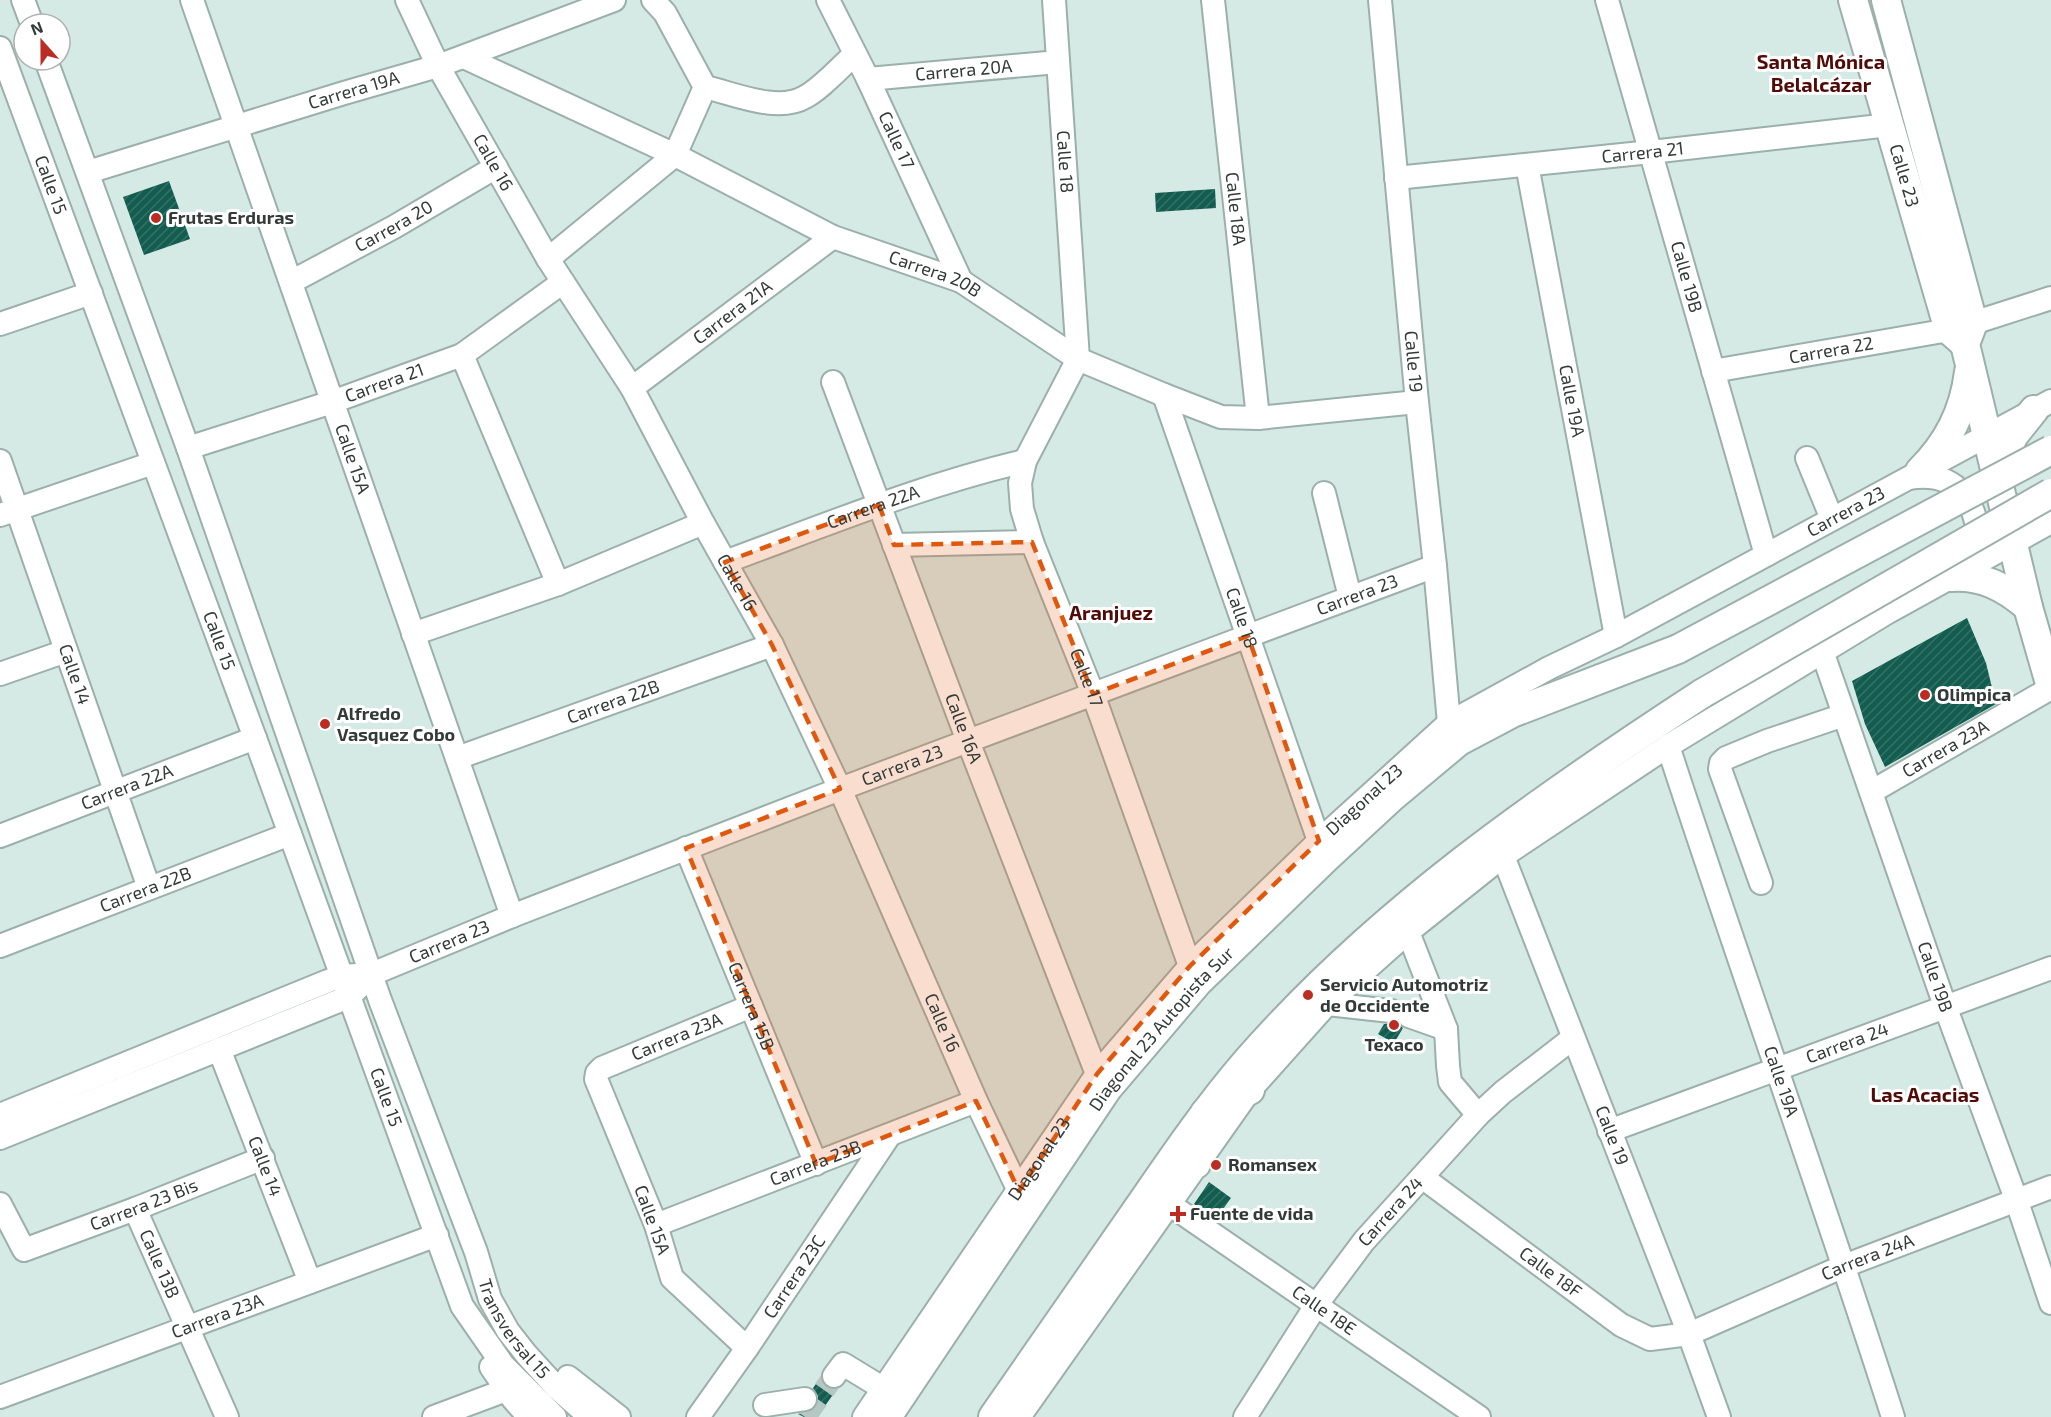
<svg xmlns="http://www.w3.org/2000/svg" width="2051" height="1417" font-family="'Exo 2',sans-serif">
<defs>
<pattern id="building-hatch" width="6" height="6" patternUnits="userSpaceOnUse" patternTransform="scale(1.5)"><rect width="6" height="6" fill="#135c50"/><path d="M-1 1l2-2M0 6l6-6M5 7l2-2" fill="none" stroke="#367167"/></pattern>
</defs>
<rect width="100%" height="100%" fill="#d5eae5"/>
<path fill="url(#building-hatch)" d="M 169,181 L 190,239 L 144,255 L 123,197 Z
M 1215,189 L 1216,208 L 1156,212 L 1155,193 Z
M 1967,618 L 1986,663 L 1996,704 L 1885,767 L 1865,724 L 1852,681 Z
M 1398,1023 L 1403,1028 L 1394,1043 L 1378,1034 L 1384,1024 Z
M 1209,1182 L 1231,1198 L 1216,1219 L 1194,1204 Z
M 821,1377 L 822,1382 L 826,1387 L 837,1389 L 817,1417 L 804,1417 L 798,1414 L 813,1410 L 817,1404 L 818,1396 L 813,1388 Z"/>
<g fill="none" stroke-linecap="round" stroke-linejoin="round">
<path stroke="#b5c7c3" stroke-width="22" stroke-dasharray="22 11" stroke-linecap="butt" d="M 805,1417 L 834,1376"/>
<defs>
<g id="minor">
<path d="M 23,0 L 32,24"/>
<path id="s1" d="M 192,0 L 512,916"/>
<path id="s2" d="M 407,0 L 438,66 L 548,259 L 632,388 L 703,523 L 772,645 L 840,789 L 976,1101 L 1019,1191"/>
<path d="M 653,0 L 665,13 L 705,87"/>
<path id="s3" d="M 828,0 L 868,79 L 961,281"/>
<path id="s4" d="M 1054,0 L 1078,359 L 1025,461 L 1020,483 L 1022,509 L 1032,542 L 1093,694 L 1190,966"/>
<path id="s5" d="M 1213,0 L 1258,418"/>
<path id="s6" d="M 1380,0 L 1417,402 L 1435,566 L 1449,723"/>
<path id="s7" d="M 1607,0 L 1766,555"/>
<path id="s8" d="M 0,48 L 255,738 L 462,1306 L 503,1365 L 555,1417"/>
<path id="s9" d="M 464,57 L 675,155 L 833,237 L 961,281 L 1078,359 L 1164,395 L 1221,417 L 1258,418 L 1417,402"/>
<path id="s10" d="M 46,60 L 188,448 L 380,1000 L 476,1252 L 490,1299 L 508,1331 L 526,1354 L 557,1388 L 590,1417"/>
<path id="s11" d="M 868,79 L 1058,62"/>
<path d="M 705,87 C 735,94 778,113 805,97 C 822,88 840,67 855,54"/>
<path id="s12" d="M 1527,165 L 1616,636"/>
<path id="s13" d="M 88,172 L 344,93 L 438,66 L 614,0"/>
<path id="s14" d="M 1396,178 L 1651,152 L 1889,125"/>
<path d="M 548,259 L 675,155 L 705,87"/>
<path id="s15" d="M 291,282 L 394,227 L 496,167"/>
<path d="M 1973,323 L 2051,298"/>
<path d="M 0,324 L 91,293"/>
<path d="M 462,355 L 558,584"/>
<path id="s16" d="M 1713,371 L 1949,330"/>
<path id="s17" d="M 833,382 L 968,741 L 1097,1074"/>
<path id="s18" d="M 632,388 L 833,237"/>
<path id="s19" d="M 1164,395 L 1319,841"/>
<path id="s20" d="M 188,448 L 332,402 L 462,355 L 563,282"/>
<path d="M 1807,458 L 1832,519"/>
<path id="s21" d="M 0,461 L 149,888"/>
<path d="M 1909,478 C 1921,476 1934,476 1946,481 C 1971,493 1983,526 1974,551"/>
<path d="M 1324,493 L 1350,597"/>
<path d="M 0,515 L 153,463"/>
<path d="M 894,545 L 1032,542"/>
<path id="s22" d="M 725,562 C 823,526 922,485 1025,461"/>
<path d="M 413,634 L 558,584 L 703,523"/>
<path id="s23" d="M 1822,651 L 1945,1006 L 2016,1199 L 2051,1303"/>
<path d="M 0,674 L 66,651"/>
<path id="s24" d="M 1668,746 C 1741,970 1821,1192 1893,1417"/>
<path id="s25" d="M 457,758 L 772,645"/>
<path id="s26" d="M 1871,792 L 2051,688"/>
<path id="s27" d="M 0,836 L 255,738"/>
<path id="s28" d="M 686,848 L 816,1164"/>
<path id="s29" d="M 1503,856 L 1689,1334 L 1719,1417"/>
<path d="M 1761,883 L 1720,769 L 1721,763 L 1726,758 L 1767,741 L 1844,715"/>
<path d="M 1408,932 L 1446,1029 L 1448,1066 L 1450,1082 L 1478,1115"/>
<path id="s30" d="M 0,946 L 290,834"/>
<path d="M 1327,1004 L 1391,1011"/>
<path d="M 1409,1016 L 1446,1029"/>
<path id="s31" d="M 219,1049 L 310,1282"/>
<path id="s32" d="M 0,1115 L 328,981 L 342,976 L 372,974 L 512,916 L 840,789 L 1435,566"/>
<path id="s33" d="M 1609,1131 L 2051,968"/>
<path d="M 0,1138 L 336,1002 L 350,996 L 360,986"/>
<path id="s34" d="M 1422,1177 L 1621,1325 L 1650,1339 L 1689,1334 L 1844,1266 L 2051,1187"/>
<path id="s35" d="M 0,1204 L 24,1250 L 135,1209 L 263,1158"/>
<path id="s36" d="M 1169,1204 L 1479,1417"/>
<path id="s37" d="M 135,1209 L 227,1417"/>
<path id="s38" d="M 656,1225 L 976,1101"/>
<path id="s39" d="M 747,1348 L 672,1278 L 656,1225 L 596,1079 L 597,1073 L 602,1068 L 751,1006"/>
<path d="M 491,1367 L 513,1399 L 529,1417"/>
<path d="M 834,1376 L 843,1364 L 884,1389"/>
<path d="M 568,1377 L 619,1417"/>
<path id="s40" d="M 0,1397 L 437,1235"/>
<path d="M 765,1405 L 805,1399"/>
<path d="M 434,1417 L 506,1390"/>
<path id="s41" d="M 698,1417 L 747,1348 L 889,1136"/>
<path id="s42" d="M 864,1417 L 1097,1074 L 1190,966 L 1319,841 L 1449,723 L 1549,668 L 1616,636 L 2051,401"/>
<path d="M 1019,1417 L 1250,1090 L 1327,1004 L 1408,932 L 1503,856 L 1668,746 L 1888,612 L 2051,522"/>
<path id="s43" d="M 1245,1417 L 1317,1304 L 1364,1241 L 1478,1115 L 1503,1092 L 1573,1038"/>
</g>
<g id="major">
<path id="s44" d="M 1853,0 L 1949,330 L 1965,344"/>
<path d="M 1886,0 L 1973,323 L 1965,344 L 2028,607 L 2051,687"/>
<path d="M 1920,471 C 1948,443 1964,412 1969,372"/>
<path d="M 1996,472 L 2014,435 L 2034,410"/>
<path d="M 2004,505 L 2027,515 L 2051,517"/>
<path d="M 1951,577 C 1982,575 2005,587 2028,607"/>
<path d="M 1196,1164 L 1205,1113 L 1250,1090"/>
<path id="s45" d="M 887,1417 L 1107,1089 L 1198,982 L 1326,858 L 1392,797 L 1459,741 L 1512,713 L 1678,649"/>
<path d="M 993,1417 C 1043,1345 1093,1273 1143,1201 C 1176,1153 1209,1105 1247,1061 C 1377,912 1539,800 1703,693"/>
</g>
</defs>
<use href="#minor" stroke="#9cb0ab" stroke-width="26"/>
<use href="#major" stroke="#9cb0ab" stroke-width="32"/>
<use href="#minor" stroke="#fff" stroke-width="22"/>
<use href="#major" stroke="#fff" stroke-width="28"/>
<defs>
<path id="major-bridge" d="M 1678,649 L 2051,450
M 1703,693 L 2051,493"/>
</defs>
<use href="#major-bridge" stroke="#9cb0ab" stroke-width="32" stroke-linecap="butt"/>
<use href="#major-bridge" stroke="#fff" stroke-width="28"/>
</g>
<path fill="#df580e" fill-opacity="0.2" stroke="#df580e" stroke-width="4.5" stroke-dasharray="12 8" stroke-linejoin="round" d="M 879,505 L 894,545 L 1032,542 L 1093,694 L 1248,636 L 1319,841 L 1190,966 L 1097,1074 L 1019,1191 L 976,1101 L 816,1164 L 686,848 L 840,789 L 772,645 L 725,562 Z"/>
<g fill="#bb2d23" stroke="#fff" stroke-width="2">
<circle cx="156" cy="218" r="6"/>
<circle cx="1925" cy="695" r="6"/>
<circle cx="325" cy="724" r="6"/>
<circle cx="1308" cy="995" r="6"/>
<circle cx="1394" cy="1025" r="6"/>
<circle cx="1216" cy="1165" r="6"/>
<path d="M1175 1205h6v6h6v6h-6v6h-6v-6h-6v-6h6z"/>
</g>
<g text-anchor="middle" stroke-width="6" stroke-linejoin="round" paint-order="stroke">
<g font-size="18" fill="#333b39" stroke="#fff">
<text dy="6" stroke="none"><textPath href="#s11" startOffset="96">Carrera 20A</textPath></text>
<text dy="6" stroke="none"><textPath href="#s13" startOffset="278">Carrera 19A</textPath></text>
<text dy="6" stroke="none"><textPath href="#s3" startOffset="156">Calle 17</textPath></text>
<text dy="6" stroke="none"><textPath href="#s14" startOffset="248">Carrera 21</textPath></text>
<text dy="6" stroke="none"><textPath href="#s4" startOffset="162">Calle 18</textPath></text>
<text dy="6" stroke="none"><textPath href="#s2" startOffset="184">Calle 16</textPath></text>
<text dy="6" stroke="none"><textPath href="#s44" startOffset="183">Calle 23</textPath></text>
<text dy="6" stroke="none"><textPath href="#s8" startOffset="146">Calle 15</textPath></text>
<text dy="6" stroke="none"><textPath href="#s5" startOffset="210">Calle 18A</textPath></text>
<text dy="6" stroke="none"><textPath href="#s15" startOffset="117">Carrera 20</textPath></text>
<text dy="6" stroke="none"><textPath href="#s9" startOffset="519">Carrera 20B</textPath></text>
<text dy="6" stroke="none"><textPath href="#s7" startOffset="288">Calle 19B</textPath></text>
<text dy="6" stroke="none"><textPath href="#s18" startOffset="126">Carrera 21A</textPath></text>
<text dy="6" stroke="none"><textPath href="#s16" startOffset="120">Carrera 22</textPath></text>
<text dy="6" stroke="none"><textPath href="#s6" startOffset="363">Calle 19</textPath></text>
<text dy="6" stroke="none"><textPath href="#s20" startOffset="207">Carrera 21</textPath></text>
<text dy="6" stroke="none"><textPath href="#s12" startOffset="240">Calle 19A</textPath></text>
<text dy="6" stroke="none"><textPath href="#s1" startOffset="486">Calle 15A</textPath></text>
<text dy="6" stroke="none"><textPath href="#s22" startOffset="158">Carrera 22A</textPath></text>
<text dy="6" stroke="none"><textPath href="#s42" startOffset="1362">Carrera 23</textPath></text>
<text dy="6" stroke="none"><textPath href="#s2" startOffset="670">Calle 16</textPath></text>
<text dy="6" stroke="none"><textPath href="#s32" startOffset="1455">Carrera 23</textPath></text>
<text dy="6" stroke="none"><textPath href="#s19" startOffset="236">Calle 18</textPath></text>
<text dy="6" stroke="none"><textPath href="#s8" startOffset="632">Calle 15</textPath></text>
<text dy="6" stroke="none"><textPath href="#s21" startOffset="226">Calle 14</textPath></text>
<text dy="6" stroke="none"><textPath href="#s4" startOffset="704">Calle 17</textPath></text>
<text dy="6" stroke="none"><textPath href="#s25" startOffset="166">Carrera 22B</textPath></text>
<text dy="6" stroke="none"><textPath href="#s17" startOffset="370">Calle 16A</textPath></text>
<text dy="6" stroke="none"><textPath href="#s26" startOffset="86">Carrera 23A</textPath></text>
<text dy="6" stroke="none"><textPath href="#s32" startOffset="969">Carrera 23</textPath></text>
<text dy="6" stroke="none"><textPath href="#s27" startOffset="136">Carrera 22A</textPath></text>
<text dy="6" stroke="none"><textPath href="#s42" startOffset="798">Diagonal 23</textPath></text>
<text dy="6" stroke="none"><textPath href="#s30" startOffset="156">Carrera 22B</textPath></text>
<text dy="6" stroke="none"><textPath href="#s32" startOffset="483">Carrera 23</textPath></text>
<text dy="6" stroke="none"><textPath href="#s23" startOffset="345">Calle 19B</textPath></text>
<text dy="6" stroke="none"><textPath href="#s28" startOffset="171">Carrera 15B</textPath></text>
<text dy="6" stroke="none"><textPath href="#s2" startOffset="1156">Calle 16</textPath></text>
<text dy="6" stroke="none"><textPath href="#s45" startOffset="476">Diagonal 23 Autopista Sur</textPath></text>
<text dy="6" stroke="none"><textPath href="#s39" startOffset="410">Carrera 23A</textPath></text>
<text dy="6" stroke="none"><textPath href="#s33" startOffset="254">Carrera 24</textPath></text>
<text dy="6" stroke="none"><textPath href="#s24" startOffset="354">Calle 19A</textPath></text>
<text dy="6" stroke="none"><textPath href="#s8" startOffset="1118">Calle 15</textPath></text>
<text dy="6" stroke="none"><textPath href="#s29" startOffset="300">Calle 19</textPath></text>
<text dy="6" stroke="none"><textPath href="#s42" startOffset="312">Diagonal 23</textPath></text>
<text dy="6" stroke="none"><textPath href="#s38" startOffset="171">Carrera 23B</textPath></text>
<text dy="6" stroke="none"><textPath href="#s31" startOffset="126">Calle 14</textPath></text>
<text dy="6" stroke="none"><textPath href="#s35" startOffset="180">Carrera 23 Bis</textPath></text>
<text dy="6" stroke="none"><textPath href="#s43" startOffset="252">Carrera 24</textPath></text>
<text transform="translate(652 1220) rotate(70)" y="6">Calle 15A</text>
<text dy="6" stroke="none"><textPath href="#s34" startOffset="514">Carrera 24A</textPath></text>
<text dy="6" stroke="none"><textPath href="#s37" startOffset="60">Calle 13B</textPath></text>
<text dy="6" stroke="none"><textPath href="#s34" startOffset="160">Calle 18F</textPath></text>
<text dy="6" stroke="none"><textPath href="#s41" startOffset="170">Carrera 23C</textPath></text>
<text dy="6" stroke="none"><textPath href="#s36" startOffset="188">Calle 18E</textPath></text>
<text dy="6" stroke="none"><textPath href="#s40" startOffset="232">Carrera 23A</textPath></text>
<text dy="6" stroke="none"><textPath href="#s10" startOffset="1354">Transversal 15</textPath></text>
</g>
<g font-size="18" font-weight="bold" fill="#333b39" stroke="#fff" text-anchor="start">
<text x="168" y="224">Frutas Erduras</text>
<text x="1937" y="701">Olimpica</text>
<text x="337" y="720">Alfredo<tspan x="337" dy="21">Vasquez Cobo</tspan></text>
<text x="1320" y="991">Servicio Automotriz<tspan x="1320" dy="21">de Occidente</tspan></text>
<text x="1394" y="1051" text-anchor="middle">Texaco</text>
<text x="1228" y="1171">Romansex</text>
<text x="1190" y="1220">Fuente de vida</text>
</g>
<g font-size="20" font-weight="bold" fill="#510c08" stroke="#fff">
<text x="1821" y="69">Santa Mónica<tspan x="1821" dy="23">Belalcázar</tspan></text>
<text x="1111" y="620">Aranjuez</text>
<text x="1925" y="1102">Las Acacias</text>
</g>
</g>
<g transform="translate(42 42) rotate(339)"><circle r="28" fill="#ffffff" stroke="#adb1b0" stroke-width="1.5"/>
<path d="M0-4.5L10 22L0 15L-10 22Z" fill="#bb2d23"/>
<text y="-9" font-size="16" font-weight="bold" text-anchor="middle" fill="#333b39">N</text>
</g>
</svg>
